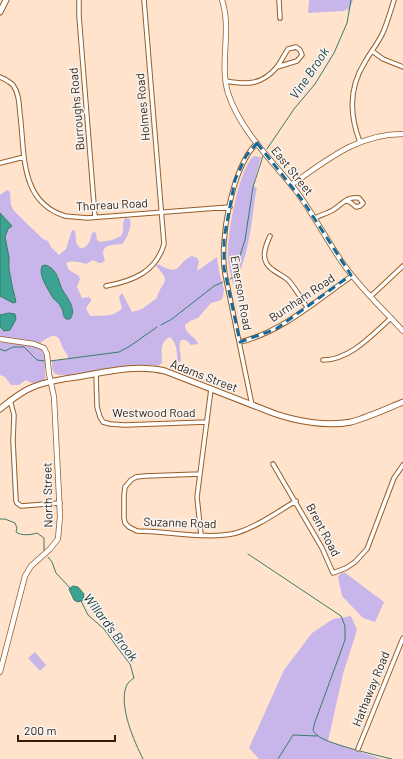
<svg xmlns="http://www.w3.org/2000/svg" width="403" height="759" font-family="Barlow,sans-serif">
<rect width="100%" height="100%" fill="#ffe3cd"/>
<path fill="#c8b6ea" d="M 309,0 L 353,0 L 350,8 L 348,11 L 347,8 L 345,11 L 308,13 Z
M 254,156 L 261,157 L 253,186 L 257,188 L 256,192 C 252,218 249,260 234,281 L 235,282 L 233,284 C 230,274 228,264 228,253 C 227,235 239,167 254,156 Z
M 7,190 L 10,192 L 11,205 L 14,211 L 43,239 L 48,241 L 51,247 L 59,255 L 66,249 L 72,230 L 75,231 C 77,238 74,243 80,248 C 89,248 90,240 92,233 L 94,232 L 96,233 L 97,240 L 100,242 L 112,240 L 121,236 C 125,230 121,224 125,218 L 130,219 C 132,227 127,238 122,244 C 113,245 98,244 105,260 L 102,263 L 99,263 L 93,260 L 86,264 C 79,262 72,260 66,263 L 69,270 L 79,276 L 80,279 L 77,287 L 82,298 L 89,297 L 91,299 L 91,301 L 86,308 L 90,316 C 101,315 114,318 122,308 L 119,297 L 122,293 L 132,312 L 142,309 L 157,298 C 161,280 173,284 156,266 L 158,264 C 183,278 175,263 192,256 L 197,258 L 199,261 L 197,271 L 217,257 L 219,272 L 224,289 L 223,297 L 221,300 L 211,303 L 198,318 L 190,321 L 185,325 C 185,335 196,336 198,344 L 191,345 L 186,340 L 181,340 C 178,346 181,354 181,361 L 179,362 L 177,360 C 178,353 176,342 170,337 C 159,342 162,353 162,363 L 158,366 L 148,365 L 128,366 L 105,369 L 89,373 L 77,373 L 66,376 L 64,375 C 52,376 52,370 52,361 L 68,359 L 68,357 C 67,353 63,350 62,346 C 57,330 51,336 40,343 C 27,338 14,340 0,337 L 0,195 Z
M 0,342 L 31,345 L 40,348 L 45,356 L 45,380 C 37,383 33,385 26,380 L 19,385 L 11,385 L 5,377 L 0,375 Z
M 344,572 L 384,602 L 375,622 L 363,618 L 342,596 L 338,577 L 340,574 Z
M 351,616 L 357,630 L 343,674 L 328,741 L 381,759 L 259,759 L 249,748 L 284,670 L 312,633 L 333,619 Z
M 35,652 L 46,665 L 40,671 L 28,658 Z"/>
<path fill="#3ca392" stroke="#3a7b68" d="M 0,213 L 12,226 L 8,229 L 5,237 L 9,257 L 9,269 L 12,285 L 16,302 L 13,303 L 0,296 Z
M 45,265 C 56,268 58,278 61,287 C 65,296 78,308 70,319 L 66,319 C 62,315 64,312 61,307 C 60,304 56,301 53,298 C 48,289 38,275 42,266 Z
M 9,313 L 15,314 L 16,319 L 10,330 L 4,331 L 0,327 L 0,315 Z
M 73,586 L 78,587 L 84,594 L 83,600 L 78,602 L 74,600 L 69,589 Z"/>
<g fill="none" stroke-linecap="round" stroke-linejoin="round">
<path stroke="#3a7b68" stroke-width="1" d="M 267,149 L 294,109 L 315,84 L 334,53 L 347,23 L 351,0
M 230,279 L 233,277 L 245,240 L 253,187 L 263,156
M 161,325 L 172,319 L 214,286 L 223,282
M 0,349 L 5,351 L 13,347 L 24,347 L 37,360 L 45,361
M 50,361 L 119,352 L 130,346 L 157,327
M 0,519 L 5,519 L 15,523 L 17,528 L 16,532 C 21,536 31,535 37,533 L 44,538 L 44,551
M 248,554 L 341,616 L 345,626 L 345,640 L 315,722 L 313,730 C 314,732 315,734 317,735 C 324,743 379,756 392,759
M 48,557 L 52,562 L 56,573 L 71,589
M 81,601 L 88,615 L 104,629 L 117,647 L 130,664 L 134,678 C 131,680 127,683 126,687 C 119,707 134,741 143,759
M 278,759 L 293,735 L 317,736"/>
<defs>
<path id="minor" d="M 79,0 L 79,16 L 95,217
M 279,0 L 280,18
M 372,51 L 383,59 L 403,67
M 0,77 C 5,79 9,81 13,85 C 19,93 19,104 20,114 C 25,152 19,202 65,216 C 72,217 79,217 87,218 L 230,207
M 226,81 C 247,85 262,85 277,67 C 281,62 284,55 288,49 L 296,47 L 300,50 L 302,55 L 297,61 L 277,67
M 360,142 C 349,114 349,87 365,62 C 371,51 380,41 384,30 C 388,20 391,10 394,0
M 0,163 L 24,157
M 315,218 C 321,215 328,213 333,210 C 343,204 346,196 359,198 L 363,203 L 360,206 L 356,207 L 350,202 L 346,201
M 270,236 C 264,249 260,261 273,270 C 278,274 284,276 289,281 C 296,289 301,299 307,307
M 106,286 C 133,281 156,272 164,244 L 144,0
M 371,296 L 403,266
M 240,342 C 282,332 317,300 352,276
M 323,360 C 350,360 372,335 391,318
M 96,373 L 97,407 L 100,417 L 103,422 L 110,424 L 125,425 L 207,422
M 10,400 L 14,415 L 13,441 L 16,501 L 17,503 L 21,506 L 60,503
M 252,405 L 225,274 C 219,240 232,167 257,143
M 273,464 L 322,548 L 333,573 L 346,568 L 355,562 L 367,549 L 394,478 L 403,465
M 200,474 L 145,476 L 136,477 L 131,480 L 125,487 L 124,495 L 124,518 L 125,523 L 129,527 L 137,531 C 167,531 208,540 236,533 C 257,527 277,512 296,501
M 201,535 L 197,497 L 211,389
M 358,749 L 403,638"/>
<path id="tertiary" d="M 222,0 C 232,30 219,63 228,93 C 241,132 272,160 297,192 C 314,215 327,241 344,265 C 361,289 383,309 403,331
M 291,185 C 327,160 357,134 403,134
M 0,339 L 34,344 L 44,348 L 47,354 L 49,374 L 54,397 L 60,516 L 58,539 L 50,549 L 31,566 L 25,576 L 0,672"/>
<path id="secondary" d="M 0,12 L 6,0
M 0,409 C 10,401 20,392 33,387 C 47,381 63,379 77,377 C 106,372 136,364 165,371 L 273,413 C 295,421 327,427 351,422 C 369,417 386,409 403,402"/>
</defs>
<use href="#minor" stroke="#995d25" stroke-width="5.5"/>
<use href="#tertiary" stroke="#995d25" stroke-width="6"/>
<use href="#secondary" stroke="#995d25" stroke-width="7"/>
<use href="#minor" stroke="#fff" stroke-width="3.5"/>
<use href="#tertiary" stroke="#fff" stroke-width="4.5"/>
<use href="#secondary" stroke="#fff" stroke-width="5"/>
</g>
<path fill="none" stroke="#146a9a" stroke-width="3" stroke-dasharray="8 5" stroke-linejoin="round" d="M 257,143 L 303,201 L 351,275 L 276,329 L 240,342 L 224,268 L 224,238 L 235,180 L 246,156 Z"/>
<g text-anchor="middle" stroke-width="3" stroke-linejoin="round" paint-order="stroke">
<g font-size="12" fill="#361d06" stroke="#f6f6f6">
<text transform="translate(143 107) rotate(-95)" y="4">Holmes Road</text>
<text transform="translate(77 109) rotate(-95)" y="4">Burroughs Road</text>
<text transform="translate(292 171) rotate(51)" y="4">East Street</text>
<text transform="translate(112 205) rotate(-3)" y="4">Thoreau Road</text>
<text transform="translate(241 293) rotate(80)" y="4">Emerson Road</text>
<text transform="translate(302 298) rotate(-34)" y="4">Burnham Road</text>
<text transform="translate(204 376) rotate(21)" y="4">Adams Street</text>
<text x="154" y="417">Westwood Road</text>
<text transform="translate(48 495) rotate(-91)" y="4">North Street</text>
<text transform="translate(180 523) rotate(2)" y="4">Suzanne Road</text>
<text transform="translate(323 530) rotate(62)" y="4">Brent Road</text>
<text transform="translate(371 689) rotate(-68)" y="4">Hathaway Road</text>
</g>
<g font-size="13" font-style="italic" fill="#1d3430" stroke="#f6f6f6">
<text transform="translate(309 73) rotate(-56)" y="5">Vine Brook</text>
<text transform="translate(111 627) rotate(53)" y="5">Willard's Brook</text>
</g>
</g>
<path d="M18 735v6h97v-6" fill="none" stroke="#361d06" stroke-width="2"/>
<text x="24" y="735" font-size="12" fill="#361d06" stroke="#f6f6f6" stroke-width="3" paint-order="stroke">200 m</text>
</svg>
